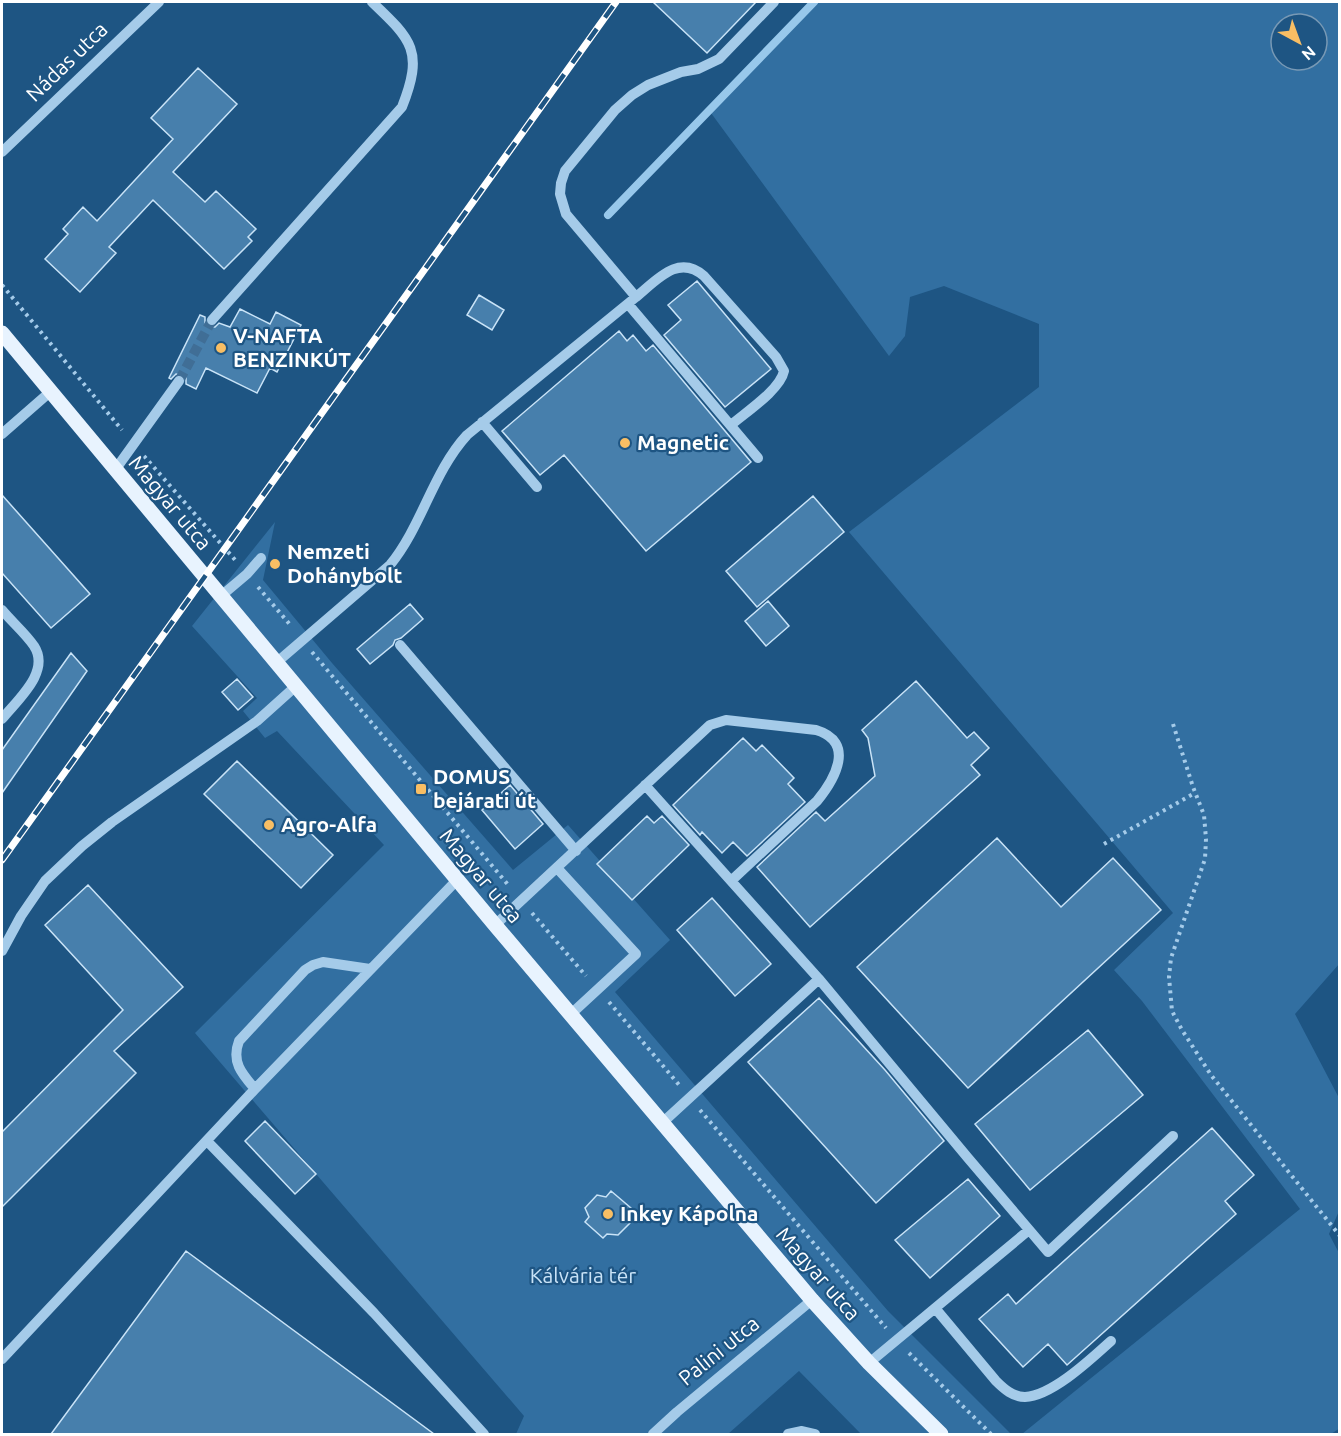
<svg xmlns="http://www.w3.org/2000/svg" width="1341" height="1436" font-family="Ubuntu,sans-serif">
<rect width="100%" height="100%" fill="#1e5583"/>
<path fill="#326fa1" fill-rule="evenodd" d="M 816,2 L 1339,2 L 1340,963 L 1295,1014 L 1339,1098 L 1339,1211 L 1329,1234 L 1339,1253 L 1340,1428 L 1331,1434 L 1022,1434 L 1300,1209 L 1142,1001 L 1114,970 L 1173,913 L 849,532 L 1039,387 L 1039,324 L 944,286 L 910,297 L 905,336 L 889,356 L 711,113 ZM 1281,24 L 1317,24 L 1317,60 L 1281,60 Z
M 275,522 L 263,580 L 332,663 L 513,870 L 568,825 L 670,940 L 615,992 L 888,1311 L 1011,1434 L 861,1434 L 799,1371 L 728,1434 L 516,1434 L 524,1416 L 195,1033 L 384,845 L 277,731 L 265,738 L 243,711 L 257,698 L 192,626 Z"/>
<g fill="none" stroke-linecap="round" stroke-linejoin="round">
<path stroke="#98c8eb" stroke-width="8" d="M 608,215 L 814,2"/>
</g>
<path fill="#477fac" stroke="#c9e3f7" stroke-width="1.5" d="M 653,2 L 756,2 L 707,53 Z
M 198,68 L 237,104 L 173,172 L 205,202 L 216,191 L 256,229 L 248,237 L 252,241 L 224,269 L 153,200 L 109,247 L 116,253 L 80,292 L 45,259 L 68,234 L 63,229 L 83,207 L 97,221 L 173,139 L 151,118 Z
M 697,281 L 771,369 L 725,407 L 664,335 L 681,320 L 668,305 Z
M 479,295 L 504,310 L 492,330 L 467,315 Z
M 240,309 L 270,324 L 276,312 L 301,325 L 277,372 L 270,368 L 257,393 L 206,368 L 196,389 L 186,384 L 186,378 L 183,375 L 176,374 L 171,379 L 169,378 L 200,315 L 205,317 L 205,323 L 210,327 L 215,327 L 219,323 L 230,327 Z
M 619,331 L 627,341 L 633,335 L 646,351 L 653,345 L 751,462 L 646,551 L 564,455 L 540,475 L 502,431 Z
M 2,495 L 90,594 L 51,628 L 2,573 Z
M 813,496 L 844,532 L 757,607 L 726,571 Z
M 768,601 L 789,626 L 766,646 L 745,621 Z
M 410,604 L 423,619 L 401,638 L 395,640 L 393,645 L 370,664 L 357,649 Z
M 71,653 L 87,671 L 2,793 L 2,750 Z
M 237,679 L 253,697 L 238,710 L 222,692 Z
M 916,681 L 967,738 L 974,732 L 989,748 L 971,765 L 980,775 L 810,927 L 757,867 L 816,812 L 825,821 L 875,776 L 868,738 L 862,730 Z
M 743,738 L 756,751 L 762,745 L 794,778 L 788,784 L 805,802 L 747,856 L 733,842 L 722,853 L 702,832 L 700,835 L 673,805 Z
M 237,761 L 333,855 L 301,888 L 204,794 Z
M 510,785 L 543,824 L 515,849 L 482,810 Z
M 647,816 L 654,823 L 662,816 L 689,845 L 632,900 L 597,864 Z
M 997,838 L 1061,907 L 1113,858 L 1161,910 L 968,1088 L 857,967 Z
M 88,885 L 183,987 L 114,1051 L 136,1073 L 2,1207 L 2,1132 L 123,1010 L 45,925 Z
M 712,898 L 771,964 L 735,996 L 677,930 Z
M 819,998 L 885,1070 L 944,1141 L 876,1203 L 748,1062 Z
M 1088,1030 L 1143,1095 L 1030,1190 L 975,1124 Z
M 265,1121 L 316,1174 L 295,1194 L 245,1141 Z
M 1212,1128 L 1254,1175 L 1225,1201 L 1236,1214 L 1067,1365 L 1048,1344 L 1023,1367 L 979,1319 L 1008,1294 L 1016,1304 Z
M 968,1179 L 1000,1216 L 930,1278 L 895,1240 Z
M 611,1191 L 631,1208 L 627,1212 L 630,1223 L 618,1235 L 607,1234 L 603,1238 L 585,1222 L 589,1217 L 585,1208 L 597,1195 L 606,1197 Z
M 186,1251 L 434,1434 L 51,1434 Z"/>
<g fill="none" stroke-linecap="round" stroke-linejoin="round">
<path stroke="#406e96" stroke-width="10" stroke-dasharray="10 5" stroke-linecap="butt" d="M 179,381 L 212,320"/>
<path stroke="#a5cbe9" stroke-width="4" stroke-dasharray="3 4.5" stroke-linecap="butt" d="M 2,285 L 122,430
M 144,456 L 236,561
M 258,587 L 292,627
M 312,652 L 510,887
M 1173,724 L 1193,787 L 1204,815 L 1206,839 L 1205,859 L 1171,958 L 1169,977 L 1172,1011 L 1182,1030 L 1211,1075 L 1340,1236
M 1104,844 L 1195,793
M 532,913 L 586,976
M 609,1002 L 680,1086
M 700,1110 L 886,1328
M 909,1353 L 991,1434"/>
<path stroke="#a5cbe9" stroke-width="10" d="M 2,152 L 159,2
M 628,304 L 758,458
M 212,320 L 402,107 C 424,51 412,40 372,2
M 482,422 L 537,487
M 731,425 C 746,412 780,390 784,371 L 776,357 L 704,276 C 678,253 656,281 636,297 L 566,214 L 560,194 L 561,183 L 565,171 L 615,110 L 632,95 L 648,85 L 681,72 L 698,69 L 719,59 L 774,2
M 2,434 L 50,392
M 115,470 L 179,381
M 221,596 L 247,574 L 261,558
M 2,610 C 12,622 25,633 34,646 C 51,672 17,700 2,719
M 400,645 L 576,851
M 276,663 L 390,565 C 422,526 433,472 467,435 L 636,297
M 645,785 L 819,979 L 968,1158 L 1048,1252 L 1173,1136
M 557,868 L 636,954 L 570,1015
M 495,925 L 710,725 L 726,720 L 816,730 C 856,742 835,779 817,801 L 732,880
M 2,951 L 21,916 L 45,881 L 82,846 L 112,822 L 257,721 L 296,686
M 255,1089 C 242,1074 231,1062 239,1041 L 305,970 L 313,965 L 323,962 L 370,969
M 661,1124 L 819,979
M 207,1141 L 374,1313 L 484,1434
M 935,1308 L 996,1381 C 1004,1389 1013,1397 1025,1397 C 1052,1396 1091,1359 1111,1341
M 2,1359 L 255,1089 L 457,880
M 869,1363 L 1029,1230
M 653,1434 L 677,1412 L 812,1300
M 788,1434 L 802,1431 L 815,1434"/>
<path stroke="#e8f3fe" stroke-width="15" d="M 2,333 L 495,925 L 812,1300 L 869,1363 L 941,1434"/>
<defs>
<path id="rail" d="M 2,860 L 616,2"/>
</defs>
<use href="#rail" stroke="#fff" stroke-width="7"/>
<use href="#rail" stroke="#1e5583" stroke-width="4.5" stroke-dasharray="14" stroke-linecap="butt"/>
</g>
<g fill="#f8be64" stroke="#1e5583" stroke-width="2">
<circle cx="221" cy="348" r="6"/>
<circle cx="625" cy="443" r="6"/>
<circle cx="275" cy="564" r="6"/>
<rect x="415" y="783" width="12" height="12" rx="3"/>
<circle cx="269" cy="825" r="6"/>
<circle cx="608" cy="1214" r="6"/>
</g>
<g text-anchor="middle" stroke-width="4.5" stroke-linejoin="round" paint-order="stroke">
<g font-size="21" fill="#fff" stroke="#1e5583">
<text transform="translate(67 62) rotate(-44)" y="7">Nádas utca</text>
<text transform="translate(170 503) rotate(50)" y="7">Magyar utca</text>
<text transform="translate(481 876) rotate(50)" y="7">Magyar utca</text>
<text transform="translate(818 1274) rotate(49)" y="7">Magyar utca</text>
<text transform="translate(719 1351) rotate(-39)" y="7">Palini utca</text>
</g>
<g font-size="21" font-weight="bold" fill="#fff" stroke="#1e5583" text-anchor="start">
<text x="233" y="343">V-NAFTA<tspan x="233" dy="24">BENZINKÚT</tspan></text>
<text x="637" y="450">Magnetic</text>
<text x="287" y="559">Nemzeti<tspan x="287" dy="24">Dohánybolt</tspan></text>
<text x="433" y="784">DOMUS<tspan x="433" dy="24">bejárati út</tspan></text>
<text x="281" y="832">Agro-Alfa</text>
<text x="620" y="1221">Inkey Kápolna</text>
</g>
<g font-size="21" fill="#c9e3f7" stroke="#1e5583">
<text x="583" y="1283">Kálvária tér</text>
</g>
</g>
<rect width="1341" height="1436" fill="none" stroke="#ffffff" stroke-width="6"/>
<g transform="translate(1299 42) rotate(139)"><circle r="28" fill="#1e5583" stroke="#7899b5" stroke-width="1.5"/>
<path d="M0-4.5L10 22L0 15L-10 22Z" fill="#f8be64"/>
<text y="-9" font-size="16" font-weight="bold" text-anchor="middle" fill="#ffffff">N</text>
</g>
</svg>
